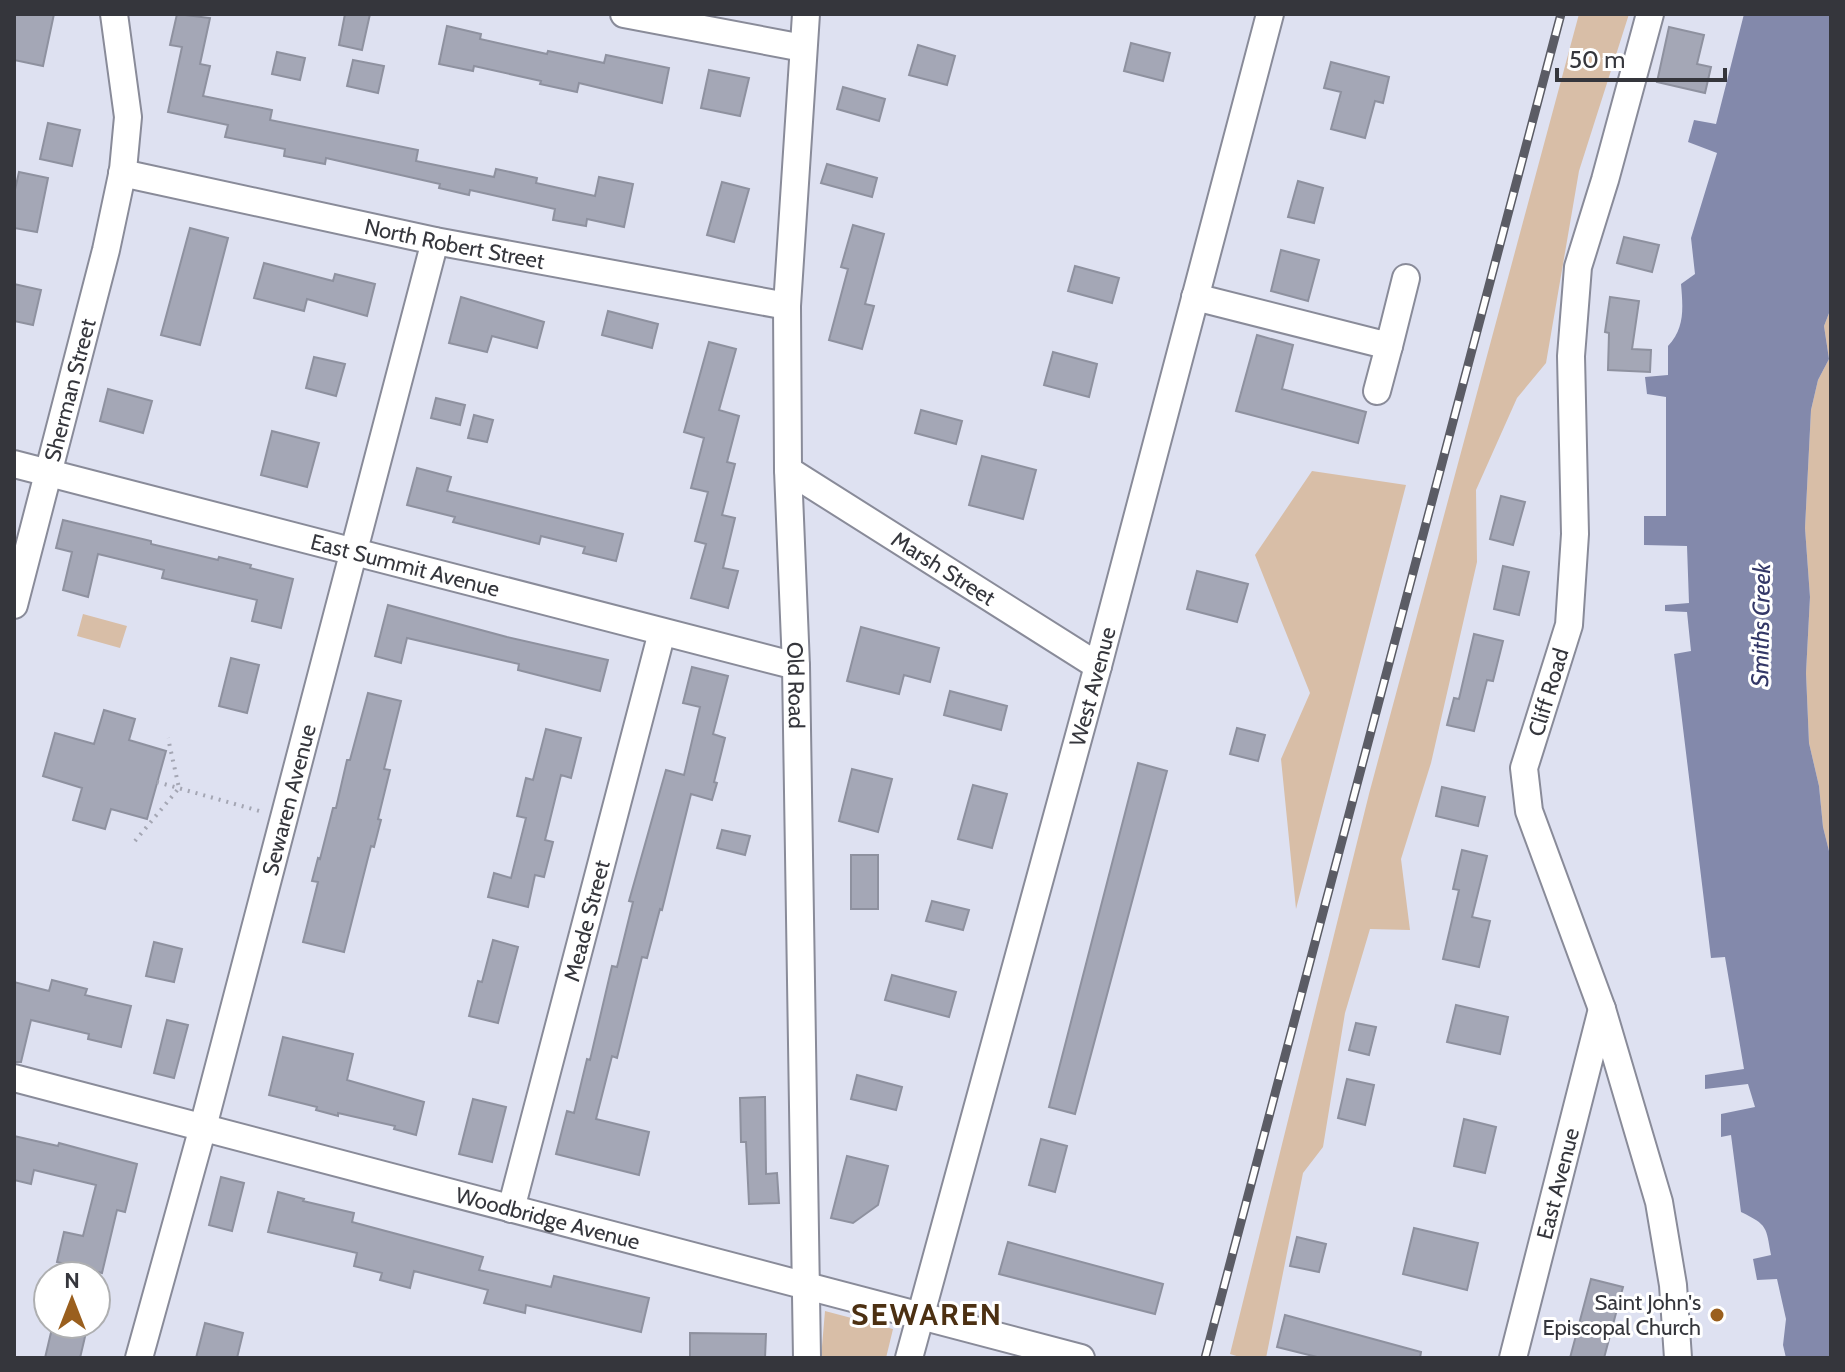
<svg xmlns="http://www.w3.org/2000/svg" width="1845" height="1372" font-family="Cabin,sans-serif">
<rect width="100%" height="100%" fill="#dee1f1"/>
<path fill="#d8bea7" d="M 1579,14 L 1629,14 L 1579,171 L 1546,363 L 1517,398 L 1476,490 L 1477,562 L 1431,763 L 1401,859 L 1410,930 L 1370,929 L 1345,1013 L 1323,1147 L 1303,1173 L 1266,1358 L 1243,1358 L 1230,1354 L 1369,794 Z
M 1831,308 L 1831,859 L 1823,827 L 1819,786 L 1809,743 L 1806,673 L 1810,597 L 1805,528 L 1811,410 L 1818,380 L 1829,359 L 1824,326 Z
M 1312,471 L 1406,485 L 1296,909 L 1281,759 L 1310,693 L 1255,555 Z
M 83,614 L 127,626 L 120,648 L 77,636 Z
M 825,1311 L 893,1329 L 886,1358 L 821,1358 Z"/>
<path fill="#8389ab" d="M 1744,14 L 1831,14 L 1831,308 L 1824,326 L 1829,359 L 1818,380 L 1811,410 L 1805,528 L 1810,597 L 1806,673 L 1809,743 L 1819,786 L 1823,827 L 1831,859 L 1831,1358 L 1786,1358 L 1783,1345 L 1786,1319 L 1777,1279 L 1757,1280 L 1753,1259 L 1771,1255 C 1766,1227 1768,1225 1741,1212 L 1731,1135 L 1721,1137 L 1721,1114 L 1755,1107 L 1748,1084 L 1705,1089 L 1705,1075 L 1744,1069 L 1725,957 L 1711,958 L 1674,654 L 1691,651 L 1687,612 L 1665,611 L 1665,605 L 1689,603 L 1687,546 L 1644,545 L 1644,516 L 1666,516 L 1666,397 L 1647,394 L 1645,377 L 1668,375 L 1668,346 C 1685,328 1683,308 1681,284 L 1695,274 L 1691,238 L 1717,153 L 1688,142 L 1694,120 L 1716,124 Z"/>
<path fill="#a4a7b6" stroke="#8e919f" stroke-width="2" d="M 14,14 L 54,14 L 43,66 L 14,60 Z
M 177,14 L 210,18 L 200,64 L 210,66 L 203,96 L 272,110 L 270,120 L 418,150 L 416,161 L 494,177 L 496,169 L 537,178 L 536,183 L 595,196 L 599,177 L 633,184 L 624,227 L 587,219 L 586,226 L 553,220 L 555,209 L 470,190 L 469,195 L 439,188 L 440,184 L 326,158 L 325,164 L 284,156 L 285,149 L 225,137 L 228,125 L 168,112 L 182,47 L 170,45 Z
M 345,14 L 370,14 L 362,50 L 339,45 Z
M 447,26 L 481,34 L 480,39 L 547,54 L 548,51 L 604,63 L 606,55 L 669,68 L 662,103 L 579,83 L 577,92 L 540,84 L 541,81 L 474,66 L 473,71 L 439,64 Z
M 1669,27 L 1704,35 L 1697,64 L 1711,67 L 1705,93 L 1657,82 Z
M 1131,43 L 1170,53 L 1163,81 L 1124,71 Z
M 918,45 L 955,56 L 947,85 L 909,75 Z
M 277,52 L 305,58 L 300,80 L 272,74 Z
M 353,60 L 384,66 L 378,93 L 347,86 Z
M 1331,62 L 1389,77 L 1383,103 L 1375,101 L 1365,138 L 1331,129 L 1341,92 L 1324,88 Z
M 709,70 L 749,78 L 740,116 L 701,108 Z
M 843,87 L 885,99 L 879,121 L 837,109 Z
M 48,123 L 80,130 L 72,166 L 40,159 Z
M 827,164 L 877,178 L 872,197 L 821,183 Z
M 19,172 L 48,178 L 37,232 L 14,228 L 14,194 Z
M 1298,181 L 1323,188 L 1314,223 L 1288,217 Z
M 722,182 L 749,189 L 734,242 L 707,235 Z
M 853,225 L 884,234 L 865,304 L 874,306 L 862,349 L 829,340 L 848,269 L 841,267 Z
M 190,228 L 228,238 L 200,345 L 161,335 Z
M 1624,237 L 1659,245 L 1652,272 L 1617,263 Z
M 1281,250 L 1319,260 L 1308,301 L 1271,291 Z
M 264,263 L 333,281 L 335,274 L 375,284 L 367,316 L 307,299 L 304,311 L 254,298 Z
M 1075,266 L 1119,278 L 1112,303 L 1068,291 Z
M 14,284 L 41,290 L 33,325 L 14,321 Z
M 461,297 L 544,322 L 537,348 L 492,336 L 487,352 L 449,343 Z
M 1610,297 L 1639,301 L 1632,349 L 1651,350 L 1650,372 L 1608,370 L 1609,333 L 1605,332 Z
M 608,311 L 658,324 L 652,348 L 602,335 Z
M 1257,335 L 1293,345 L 1282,389 L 1366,412 L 1358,443 L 1236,411 Z
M 709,342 L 736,349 L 719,410 L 739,416 L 727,462 L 735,464 L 722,515 L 735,518 L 723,568 L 738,571 L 728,608 L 691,598 L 706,544 L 695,541 L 708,492 L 691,488 L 704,438 L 684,432 Z
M 1053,352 L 1097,364 L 1089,397 L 1044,385 Z
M 314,357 L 345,364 L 336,396 L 306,388 Z
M 108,389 L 152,401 L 143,433 L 100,421 Z
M 436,398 L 465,405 L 460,425 L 431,418 Z
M 921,410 L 962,421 L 956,444 L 915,433 Z
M 474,415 L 493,420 L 487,442 L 468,438 Z
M 272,431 L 319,443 L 307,487 L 261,475 Z
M 982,456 L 1036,470 L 1023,519 L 969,505 Z
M 417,468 L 451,477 L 447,491 L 623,534 L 616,561 L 583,553 L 585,547 L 541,536 L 539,544 L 453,522 L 455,517 L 407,505 Z
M 1501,496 L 1525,502 L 1513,545 L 1490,539 Z
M 63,520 L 151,541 L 151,544 L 218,560 L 219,557 L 251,565 L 250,568 L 293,579 L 281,628 L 252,621 L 257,600 L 162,578 L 164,570 L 98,554 L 88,597 L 63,590 L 72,552 L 56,548 Z
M 1503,566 L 1529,572 L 1519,615 L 1494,609 Z
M 1197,571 L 1248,584 L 1237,622 L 1187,609 Z
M 388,605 L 507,637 L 608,660 L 600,691 L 518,670 L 519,664 L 407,638 L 401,663 L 375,656 Z
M 861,627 L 939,648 L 930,682 L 904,675 L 899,694 L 847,681 Z
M 1474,634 L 1503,641 L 1493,681 L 1487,680 L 1474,731 L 1447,725 L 1454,698 L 1459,699 Z
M 231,658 L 259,665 L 247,713 L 219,706 Z
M 692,667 L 728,676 L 713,734 L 725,738 L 714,782 L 717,783 L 712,800 L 691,794 L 662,910 L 660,909 L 647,958 L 642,957 L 617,1058 L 612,1056 L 596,1119 L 649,1132 L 639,1175 L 556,1154 L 567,1111 L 574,1113 L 587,1059 L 590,1060 L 612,966 L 617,967 L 633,902 L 629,901 L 666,770 L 684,775 L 700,707 L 683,703 Z
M 950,691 L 1007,706 L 1001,730 L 944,715 Z
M 368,693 L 401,701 L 384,769 L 390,770 L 378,819 L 381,820 L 374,847 L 371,846 L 344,952 L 303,942 L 318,882 L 312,881 L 318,858 L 320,859 L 333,808 L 336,808 L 347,760 L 350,760 Z
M 104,710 L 135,719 L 129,740 L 166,751 L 147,819 L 111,809 L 105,829 L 73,820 L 82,788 L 43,776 L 55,733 L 94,744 Z
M 1237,728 L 1265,735 L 1258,761 L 1230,754 Z
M 546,729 L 581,738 L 571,778 L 561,775 L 545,840 L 553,842 L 544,877 L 535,875 L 528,907 L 488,897 L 494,873 L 511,878 L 526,818 L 517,816 L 526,778 L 533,780 Z
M 1138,763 L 1167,771 L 1075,1114 L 1049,1107 Z
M 852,769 L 892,779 L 878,832 L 839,821 Z
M 973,785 L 1007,794 L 992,848 L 958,839 Z
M 1442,787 L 1485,797 L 1478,826 L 1436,816 Z
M 722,830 L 750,836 L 745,855 L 717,848 Z
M 1462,850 L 1487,856 L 1472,917 L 1490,921 L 1479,967 L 1443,959 L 1459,890 L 1453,889 Z
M 851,855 L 878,855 L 878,909 L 851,909 Z
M 932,901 L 969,910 L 963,930 L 926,921 Z
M 493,940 L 518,947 L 498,1023 L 469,1016 L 478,981 L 482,982 Z
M 154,942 L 182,949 L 174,982 L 146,976 Z
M 892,975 L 956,992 L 949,1017 L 885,1000 Z
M 52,980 L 87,989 L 85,995 L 131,1006 L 121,1047 L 88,1039 L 89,1034 L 31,1020 L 21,1062 L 14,1062 L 14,982 L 49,991 Z
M 1456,1005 L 1508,1017 L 1500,1054 L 1447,1042 Z
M 167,1020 L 188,1025 L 174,1078 L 154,1073 Z
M 1356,1023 L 1376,1027 L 1369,1055 L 1349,1050 Z
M 283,1037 L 353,1054 L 347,1080 L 424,1102 L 416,1135 L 394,1129 L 395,1126 L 338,1113 L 338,1116 L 316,1110 L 317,1107 L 269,1095 Z
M 857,1075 L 902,1087 L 896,1110 L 851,1099 Z
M 1347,1079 L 1374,1085 L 1365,1125 L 1338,1118 Z
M 765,1097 L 766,1174 L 777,1173 L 779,1203 L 749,1204 L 746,1142 L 741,1142 L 740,1098 Z
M 473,1099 L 506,1107 L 492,1162 L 459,1154 Z
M 1464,1119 L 1496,1127 L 1485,1173 L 1454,1166 Z
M 14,1136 L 58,1146 L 59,1143 L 137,1164 L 125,1212 L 117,1210 L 102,1273 L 57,1262 L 64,1232 L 83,1236 L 96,1185 L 34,1170 L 31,1184 L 14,1180 Z
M 1041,1139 L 1067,1146 L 1055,1192 L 1029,1185 Z
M 847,1156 L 888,1166 L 878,1205 L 853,1223 L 831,1218 Z
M 221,1177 L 244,1183 L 232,1231 L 209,1225 Z
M 278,1192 L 304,1199 L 303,1201 L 354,1213 L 352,1222 L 483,1257 L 479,1270 L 551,1287 L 554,1276 L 649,1298 L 641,1332 L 526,1305 L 525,1313 L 484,1303 L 488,1290 L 414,1271 L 410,1288 L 380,1280 L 382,1273 L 354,1266 L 357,1253 L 268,1232 Z
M 1414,1228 L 1478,1243 L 1467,1290 L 1403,1274 Z
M 1297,1237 L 1326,1244 L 1319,1272 L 1290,1266 Z
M 1008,1242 L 1163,1284 L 1155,1314 L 999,1274 Z
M 1591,1279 L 1623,1287 L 1604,1358 L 1570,1358 Z
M 1285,1315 L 1421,1352 L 1420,1358 L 1321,1358 L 1277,1347 Z
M 205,1323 L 243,1333 L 237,1358 L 196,1358 Z
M 53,1324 L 88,1324 L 80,1358 L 45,1358 Z
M 690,1333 L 766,1334 L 765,1358 L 690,1358 Z"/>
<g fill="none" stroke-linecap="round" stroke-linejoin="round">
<defs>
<g id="minor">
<path d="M 624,14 L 803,48"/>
<path id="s1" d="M 806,14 L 787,306 L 788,470 L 796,666 L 807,1358"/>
<path d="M 1650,14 L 1605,180 L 1578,267 L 1571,356 L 1575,534 L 1569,625 L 1524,768 L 1529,811 L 1602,1009 L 1659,1202 L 1673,1285 L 1678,1358"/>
<path id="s2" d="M 122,173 L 435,241 L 787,306"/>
<path d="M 1195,297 L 1389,346 L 1406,278"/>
<path d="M 1377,391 L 1389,346"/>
<path id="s3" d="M 14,464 L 796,666"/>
<path id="s4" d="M 788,470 L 1098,666"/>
<path id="s5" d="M 14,605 L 106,250 L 123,170 L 128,117 L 114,14"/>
<path id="s6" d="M 14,1078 L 1081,1358"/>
<path id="s7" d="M 511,1209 L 662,632"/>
<path id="s8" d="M 139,1358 L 203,1127 L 435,241"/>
<path id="s9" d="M 909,1358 L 1098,666 L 1270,14"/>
<path id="s10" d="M 1513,1358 L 1602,1009"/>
</g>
</defs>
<use href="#minor" stroke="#898b99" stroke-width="30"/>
<path stroke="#a4a6b3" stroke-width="4" stroke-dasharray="2 6" stroke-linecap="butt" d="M 157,782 L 263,812
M 135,841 L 179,788 L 168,738"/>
<use href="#minor" stroke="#fff" stroke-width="26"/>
<defs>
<path id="rail" d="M 1205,1358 L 1561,14"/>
</defs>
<use href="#rail" stroke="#5b5c65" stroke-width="9"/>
<use href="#rail" stroke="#fff" stroke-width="6" stroke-dasharray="18" stroke-linecap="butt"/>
</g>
<circle fill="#9a5f1e" stroke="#fff" stroke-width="3" cx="1717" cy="1315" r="8"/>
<g text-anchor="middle" stroke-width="6" stroke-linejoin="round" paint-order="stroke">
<g font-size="22" fill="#35363c" stroke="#fff">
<text dy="8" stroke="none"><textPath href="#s2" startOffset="340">North Robert Street</textPath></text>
<text dy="8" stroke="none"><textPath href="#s5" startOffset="222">Sherman Street</textPath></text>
<text dy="8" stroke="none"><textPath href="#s3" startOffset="404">East Summit Avenue</textPath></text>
<text dy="8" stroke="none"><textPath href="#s4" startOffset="184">Marsh Street</textPath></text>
<text dy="8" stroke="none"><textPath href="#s1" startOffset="672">Old Road</textPath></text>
<text dy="8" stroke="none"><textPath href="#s9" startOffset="696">West Avenue</textPath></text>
<text transform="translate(1548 692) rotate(-73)" y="8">Cliff Road</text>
<text dy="8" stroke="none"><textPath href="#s8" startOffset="578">Sewaren Avenue</textPath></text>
<text dy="8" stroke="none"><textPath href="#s7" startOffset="298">Meade Street</textPath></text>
<text dy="8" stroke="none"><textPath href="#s10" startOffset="180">East Avenue</textPath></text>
<text dy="8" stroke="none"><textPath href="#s6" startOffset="552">Woodbridge Avenue</textPath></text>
</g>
<g font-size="22" fill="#35363c" stroke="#fff" text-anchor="end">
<text x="1701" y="1310">Saint John's<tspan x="1701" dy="25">Episcopal Church</tspan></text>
</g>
<g font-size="24" font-style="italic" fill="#333767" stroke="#fff">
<text transform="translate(1761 625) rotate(-89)" y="8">Smiths Creek</text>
</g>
<g font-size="30" font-weight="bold" letter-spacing="2" fill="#4c3012" stroke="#fff">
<text x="927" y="1325">SEWAREN</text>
</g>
</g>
<rect width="1845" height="1372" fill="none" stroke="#35363c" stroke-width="32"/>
<g transform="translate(72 1300)"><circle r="38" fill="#ffffff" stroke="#aeafb1" stroke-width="2"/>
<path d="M0-6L14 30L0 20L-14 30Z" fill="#9a5f1e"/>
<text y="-12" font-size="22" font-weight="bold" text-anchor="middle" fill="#35363c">N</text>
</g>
<path d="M1557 68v12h168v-12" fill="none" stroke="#35363c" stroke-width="4"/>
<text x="1569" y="68" font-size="24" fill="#35363c" stroke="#ffffff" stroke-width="6" paint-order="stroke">50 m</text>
</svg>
